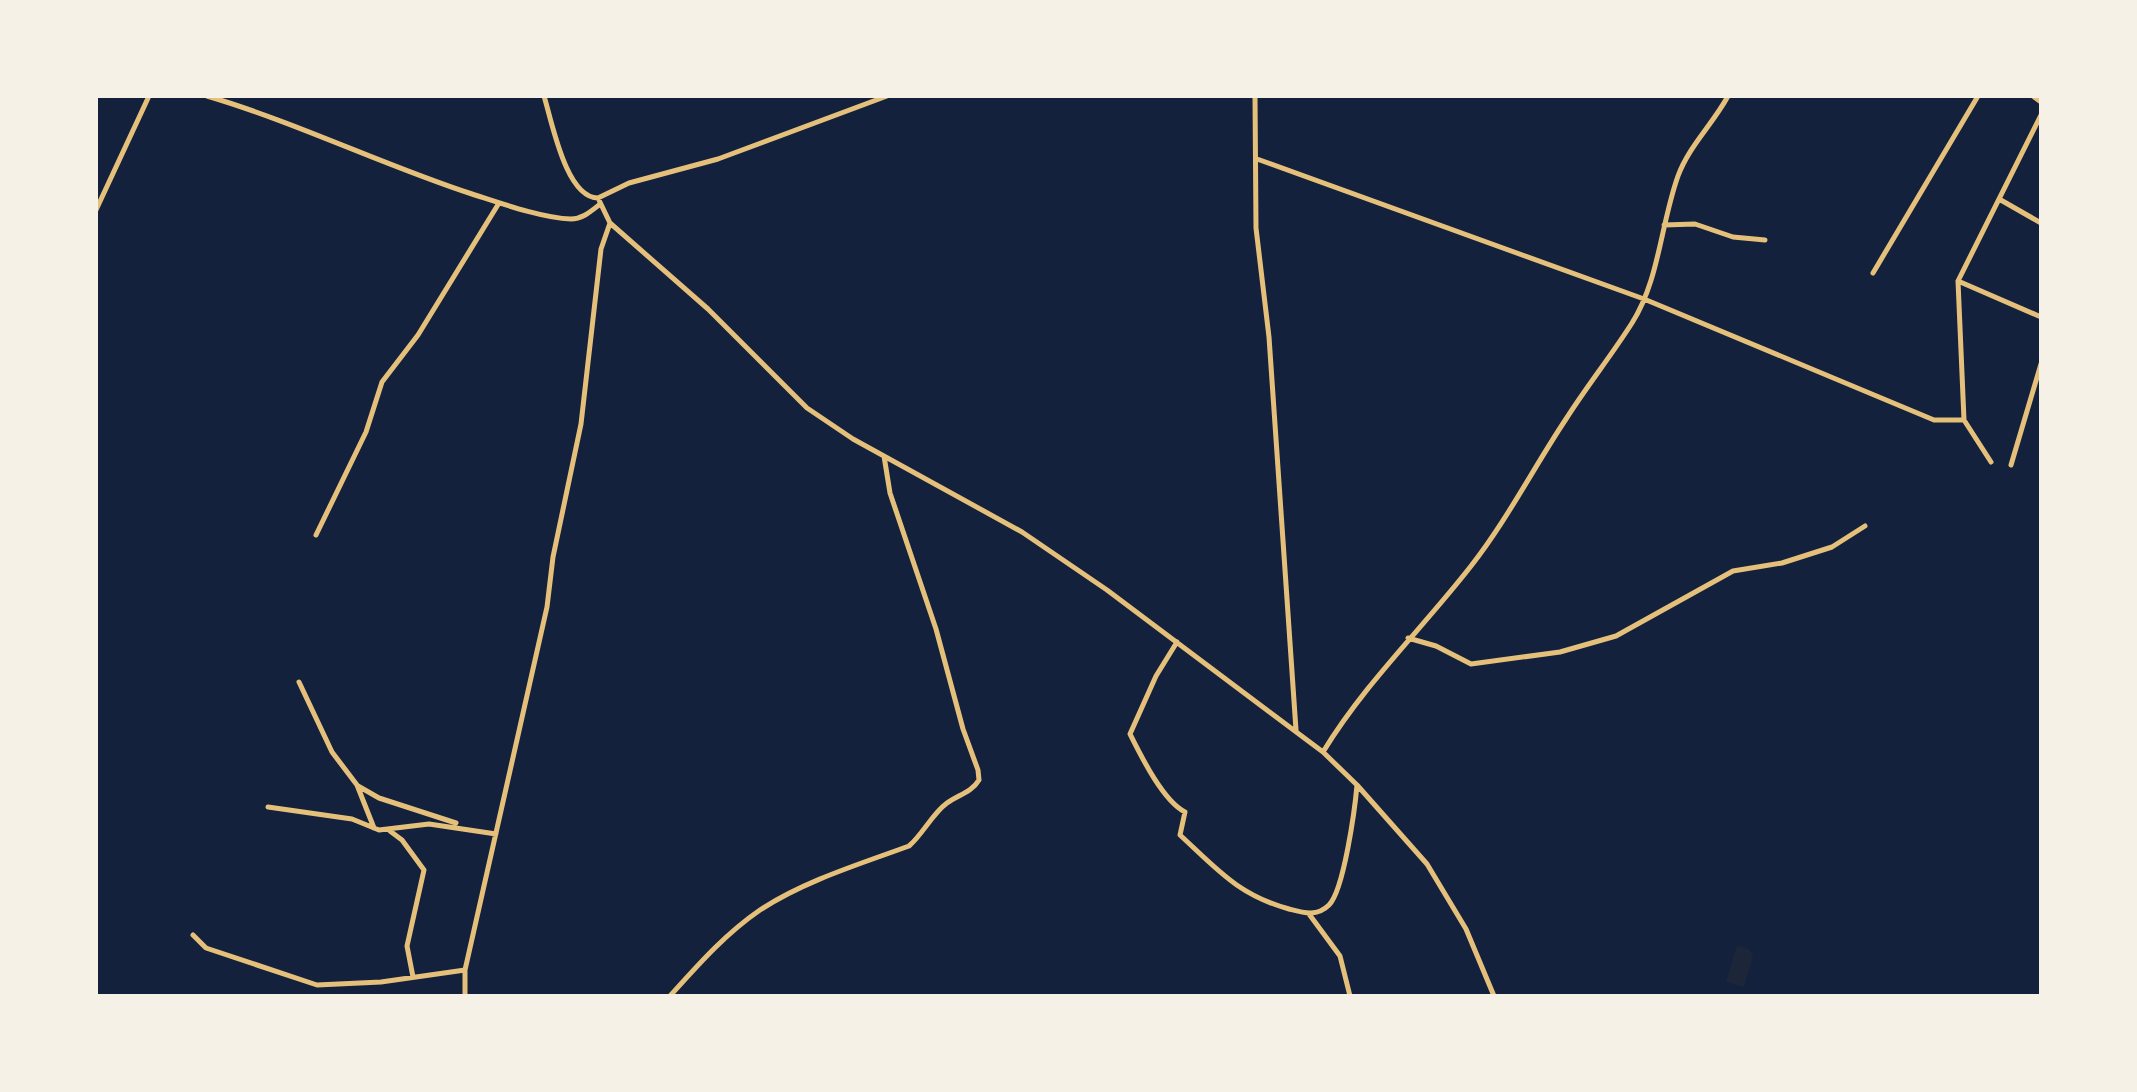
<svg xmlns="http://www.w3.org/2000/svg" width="2137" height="1092" font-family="'Work Sans',sans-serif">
<rect width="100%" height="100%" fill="#14213d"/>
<path fill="#1d2539" d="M 1737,945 L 1749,949 L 1753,956 L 1744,987 L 1726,982 Z"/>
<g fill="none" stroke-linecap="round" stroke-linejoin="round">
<path stroke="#e5c07b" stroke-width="5" d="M 207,96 C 298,123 383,165 472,194 C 500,203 542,218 571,219 C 582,219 590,212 599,205
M 544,96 C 552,122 566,198 598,198 L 629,183 L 718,159 L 887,96
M 1255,96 L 1256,228 L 1269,337 L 1296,730
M 2033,96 L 2041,102
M 1257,159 L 1644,299 L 1934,420 L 1964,420
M 598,198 L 610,223 L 708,309 L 807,408 L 853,439 L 1022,532 L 1107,590 L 1323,752 L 1357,785 L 1427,864 L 1466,929 L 1494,996
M 1999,199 L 2041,223
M 96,210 L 149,96
M 1664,225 L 1695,224 L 1733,237 L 1765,240
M 1873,273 L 1978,96
M 1958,281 L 2041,317
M 1991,462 L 1964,420 L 1958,281 L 2041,115
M 2011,465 L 2041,364
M 316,535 L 366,432 L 382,382 L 418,335 L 499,203
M 1408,638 L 1436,646 L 1471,664 L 1560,652 L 1616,636 L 1733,571 L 1782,563 L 1832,547 L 1865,526
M 1177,642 L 1156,676 L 1130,734 C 1141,756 1163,801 1185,812 L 1180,835 C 1217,869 1238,895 1289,909 C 1304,913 1317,917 1329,905 C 1344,890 1355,808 1357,785
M 299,682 L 332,752 L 357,785 L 374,828
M 1323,752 C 1365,683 1422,629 1471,566 C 1507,520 1534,467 1566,419 C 1587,386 1611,356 1632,323 C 1659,281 1661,223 1678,176 C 1689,146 1713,124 1728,96
M 358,786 L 379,798 L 456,823
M 268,807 L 352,819 L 379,830 L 429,824 L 496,834
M 390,831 L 402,840 L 424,870 L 407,946 L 413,977
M 1309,914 L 1340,956 L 1350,996
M 193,935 L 206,948 L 317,985 L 381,982 L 465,970
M 465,996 L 465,970 L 547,607 L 553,557 L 581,424 L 601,249 L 610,223
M 670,996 C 698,965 725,934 760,910 C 804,881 860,864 909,846 C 923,834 932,814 947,803 C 958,795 972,792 979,780 L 978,770 L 963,729 L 936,629 L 890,493 L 884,456"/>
</g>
<rect width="2137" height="1092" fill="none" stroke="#f6f1e7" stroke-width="196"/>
</svg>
